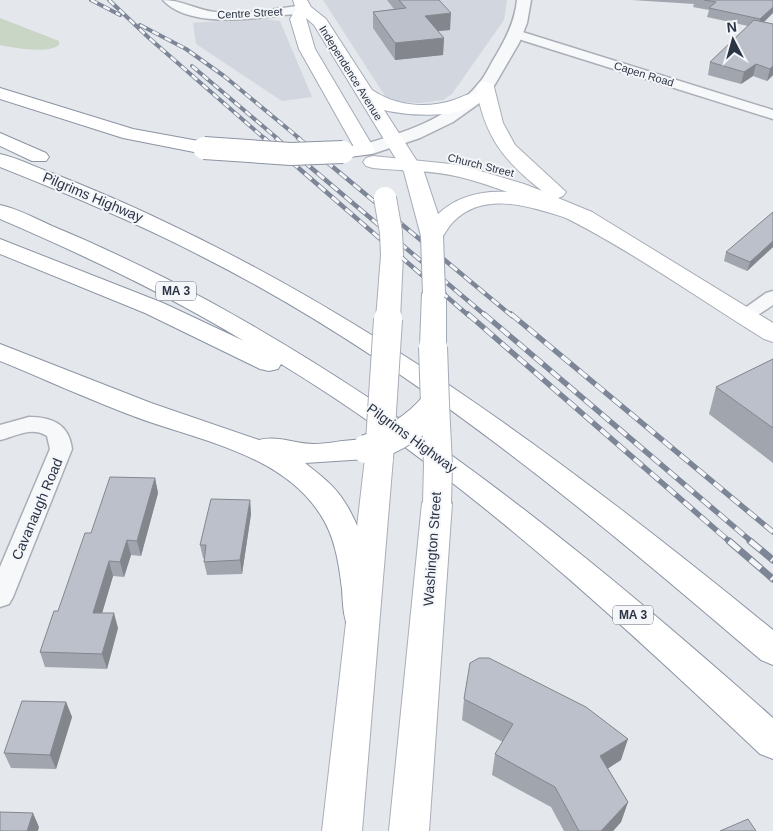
<svg xmlns="http://www.w3.org/2000/svg" width="773" height="831" font-family="Helvetica,sans-serif">
<rect width="100%" height="100%" fill="#e4e7ec"/>
<path fill="#d2d6de" d="M 323,0 L 507,0 L 504,20 L 452,94 L 443,100 L 420,103 L 399,102 L 385,96 Z
M 256,18 L 280,21 L 312,97 L 282,101 L 196,44 L 193,23 Z"/>
<path fill="#c9d6c5" d="M 0,18 L 59,41 L 59,45 C 48,54 14,48 0,45 Z"/>
<g fill="none" stroke-linecap="round" stroke-linejoin="round">
<defs>
<path id="minor" d="M 163,0 C 182,0 196,10 215,12 C 245,15 275,9 304,5 L 310,9 C 304,15 292,14 284,15 C 251,19 188,28 163,0 Z
M 516,30 L 773,110 L 773,119 L 512,37 L 510,34 Z
M 773,291 L 773,305 C 762,312 751,322 737,319 L 735,315 L 766,293 Z
M 29,417 C 52,417 69,424 72,449 L 13,597 L 9,604 L 0,607 L 0,567 L 50,449 L 47,436 C 32,426 16,436 0,440 L 0,425 Z"/>
<path id="tertiary" d="M 517,0 L 531,0 L 527,23 L 519,43 L 494,86 L 481,102 L 453,122 L 420,138 L 372,154 L 358,154 L 356,150 L 358,146 C 400,134 451,119 479,83 C 486,75 490,65 495,57 C 506,39 515,21 517,0 Z"/>
<path id="secondary" d="M 485,82 L 491,83 L 494,87 L 503,123 L 515,145 L 566,192 L 563,196 L 558,198 L 592,212 L 773,323 L 773,342 L 764,339 C 667,279 572,206 460,177 C 433,170 401,171 373,168 L 366,166 L 363,162 L 366,158 L 373,156 L 460,165 L 524,184 L 542,191 C 503,160 485,137 476,87 L 479,83 Z
M 392,248 L 400,250 L 403,255 L 400,319 L 397,324 L 388,326 L 379,324 L 376,319 L 381,255 L 384,250 Z
M 379,448 L 389,451 L 393,458 L 362,831 L 322,831 L 365,458 L 369,451 Z
M 437,492 L 448,495 L 452,503 L 429,831 L 389,831 L 422,503 L 426,495 Z"/>
<path id="primary" d="M 293,0 L 307,0 L 311,7 L 326,19 L 372,90 C 396,106 426,109 454,100 C 464,96 470,92 480,94 L 483,98 C 468,120 407,116 384,110 L 424,172 L 438,214 C 481,174 543,197 592,212 L 595,217 L 592,222 L 584,223 C 544,213 489,185 453,222 C 448,227 444,235 440,241 L 432,243 L 424,241 L 421,236 L 404,172 L 314,25 L 306,18 L 315,49 L 375,150 L 372,154 L 358,154 L 299,49 L 290,19 L 296,9 Z
M 434,286 L 442,288 L 446,293 L 446,347 L 442,353 L 433,355 L 424,353 L 420,347 L 422,293 L 426,288 Z"/>
<path id="motorway" d="M 0,88 L 133,129 L 204,142 L 211,144 L 214,148 L 211,152 L 204,154 L 123,138 L 0,99 Z
M 0,133 L 46,153 L 49,157 L 46,161 L 32,161 L 0,146 Z
M 365,144 L 372,146 L 375,150 L 372,154 L 343,158 L 336,156 L 333,152 L 336,148 Z
M 0,154 C 18,158 35,167 52,173 C 90,188 128,204 165,222 C 388,327 583,475 773,630 L 773,665 L 761,660 C 587,511 407,360 201,256 C 135,222 68,194 0,167 Z
M 0,205 C 18,209 35,218 52,226 C 91,242 129,260 167,279 C 391,394 586,551 773,718 L 773,759 L 760,754 C 611,613 457,471 281,364 L 278,369 L 269,371 L 260,369 L 145,313 L 0,254 L 0,239 L 163,303 L 244,341 C 166,294 84,255 0,219 Z
M 0,344 L 151,403 L 259,440 C 278,435 295,444 314,444 C 334,444 356,436 376,442 L 380,449 L 376,456 L 366,459 L 305,463 C 319,474 334,485 344,501 C 362,527 387,601 373,630 L 361,634 L 349,630 C 343,617 343,604 342,589 C 339,564 335,536 320,514 C 281,453 196,440 133,416 C 88,399 44,379 0,361 Z"/>
</defs>
<use href="#minor" stroke="#a9aeb7" stroke-width="3"/>
<use href="#tertiary" stroke="#a9aeb7" stroke-width="3"/>
<use href="#secondary" stroke="#a9aeb7" stroke-width="2"/>
<use href="#primary" stroke="#a3abb8" stroke-width="2"/>
<use href="#motorway" stroke="#8b94a3" stroke-width="2"/>
<use href="#minor" fill="#f7f8fa" fill-rule="evenodd"/>
<use href="#tertiary" fill="#f7f8fa" fill-rule="evenodd"/>
<use href="#secondary" fill="#fff" fill-rule="evenodd"/>
<use href="#primary" fill="#fff" fill-rule="evenodd"/>
<use href="#motorway" fill="#fff" fill-rule="evenodd"/>
<defs>
<path id="rail-far3" d="M 91,0 L 120,15
M 109,0 L 149,38 L 265,139
M 140,25 L 186,49 L 224,76 L 300,139
M 192,66 L 278,139"/>
<path id="rail-far2" d="M 264,138 L 469,316
M 276,138 L 486,316
M 298,138 L 512,316"/>
<path id="rail-far1" d="M 468,314 L 730,542
M 484,314 L 752,542
M 511,314 L 773,532"/>
<path id="rail" d="M 729,541 L 773,579
M 750,541 L 773,560"/>
</defs>
<use href="#rail-far3" stroke="#7d8696" stroke-width="4"/>
<use href="#rail-far2" stroke="#7d8696" stroke-width="4.5"/>
<use href="#rail-far1" stroke="#7d8696" stroke-width="5.5"/>
<use href="#rail" stroke="#7d8696" stroke-width="7"/>
<use href="#rail-far3" stroke="#f4f6f9" stroke-width="2.5" stroke-dasharray="7" stroke-linecap="butt"/>
<use href="#rail-far2" stroke="#f4f6f9" stroke-width="3" stroke-dasharray="9" stroke-linecap="butt"/>
<use href="#rail-far1" stroke="#f4f6f9" stroke-width="4" stroke-dasharray="11" stroke-linecap="butt"/>
<use href="#rail" stroke="#f4f6f9" stroke-width="5" stroke-dasharray="14" stroke-linecap="butt"/>
<defs>
<path id="secondary-bridge-far1" d="M 385,198 L 391,232 L 392,255"/>
<path id="secondary-bridge" d="M 435,404 L 438,465 L 437,503
M 379,458 L 388,319"/>
<path id="primary-bridge-far1" d="M 432,236 L 434,293"/>
<path id="primary-bridge" d="M 433,347 L 435,404"/>
<path id="motorway-bridge-far1" d="M 204,148 L 291,154 L 343,152"/>
<path id="motorway-bridge" d="M 366,449 C 394,440 416,427 435,404"/>
</defs>
<use href="#secondary-bridge-far1" stroke="#a9aeb7" stroke-width="24" stroke-linecap="butt"/>
<use href="#secondary-bridge" stroke="#a9aeb7" stroke-width="30" stroke-linecap="butt"/>
<use href="#primary-bridge-far1" stroke="#a3abb8" stroke-width="24" stroke-linecap="butt"/>
<use href="#primary-bridge" stroke="#a3abb8" stroke-width="30" stroke-linecap="butt"/>
<use href="#motorway-bridge-far1" stroke="#8b94a3" stroke-width="24" stroke-linecap="butt"/>
<use href="#motorway-bridge" stroke="#8b94a3" stroke-width="30" stroke-linecap="butt"/>
<use href="#secondary-bridge-far1" stroke="#fff" stroke-width="22"/>
<use href="#secondary-bridge" stroke="#fff" stroke-width="28"/>
<use href="#primary-bridge-far1" stroke="#fff" stroke-width="22"/>
<use href="#primary-bridge" stroke="#fff" stroke-width="28"/>
<use href="#motorway-bridge-far1" stroke="#fff" stroke-width="22"/>
<use href="#motorway-bridge" stroke="#fff" stroke-width="28"/>
</g>
<path fill="#a1a5ae" d="M 387,0 L 439,0 L 450,30 L 438,31 L 444,38 L 443,55 L 395,60 L 373,28 L 373,12 L 394,9 Z
M 632,0 L 773,0 L 764,22 L 773,24 L 773,75 L 767,81 L 753,76 L 741,84 L 708,75 L 710,62 L 748,26 L 707,17 L 709,10 L 693,7 L 694,4 Z
M 773,212 L 773,247 L 747,271 L 724,261 L 726,252 Z
M 773,359 L 773,463 L 709,414 L 716,387 Z
M 155,478 L 158,493 L 141,556 L 131,555 L 124,577 L 113,576 L 102,613 L 118,628 L 107,669 L 45,667 L 40,652 L 58,611 Z
M 250,500 L 251,514 L 242,574 L 207,575 L 204,562 L 205,558 L 203,558 L 200,545 Z
M 464,699 L 621,760 L 608,768 L 628,802 L 621,822 L 613,831 L 564,831 L 551,807 L 492,775 L 495,754 L 503,742 L 462,720 Z
M 66,702 L 72,717 L 56,769 L 11,768 L 4,753 Z"/>
<path fill="#83868d" d="M 773,7 L 773,13 L 758,28 L 760,19 Z
M 451,13 L 450,30 L 425,32 L 425,16 Z
M 444,38 L 443,55 L 395,60 L 395,43 Z
M 756,64 L 753,76 L 741,84 L 744,72 Z
M 773,66 L 773,75 L 767,81 L 770,69 Z
M 773,241 L 773,247 L 747,271 L 750,262 Z
M 155,478 L 158,493 L 141,556 L 137,541 Z
M 250,500 L 251,514 L 242,574 L 240,560 Z
M 127,540 L 131,555 L 124,577 L 120,562 Z
M 109,561 L 113,576 L 98,627 L 93,613 Z
M 114,613 L 118,628 L 107,669 L 102,654 Z
M 66,702 L 72,717 L 56,769 L 50,755 Z
M 628,739 L 621,760 L 595,777 L 600,756 Z
M 628,802 L 621,822 L 613,831 L 601,831 Z
M 33,813 L 39,827 L 38,831 L 27,831 Z"/>
<path fill="#bbc0ca" stroke="#83868d" d="M 399,0 L 439,0 L 451,13 L 425,16 L 444,38 L 395,43 L 373,12 L 406,8 Z
M 704,0 L 773,0 L 773,7 L 760,19 L 709,8 L 716,2 Z
M 754,20 L 773,24 L 773,66 L 770,69 L 756,64 L 744,72 L 710,62 Z
M 773,212 L 773,241 L 750,262 L 726,252 Z
M 773,359 L 773,428 L 716,387 Z
M 110,477 L 155,478 L 137,541 L 127,540 L 120,562 L 109,561 L 93,613 L 114,613 L 102,654 L 40,652 L 54,611 L 58,611 L 85,533 L 91,533 Z
M 211,499 L 250,500 L 240,560 L 204,562 L 206,545 L 200,545 Z
M 479,658 L 489,658 L 586,707 L 628,739 L 600,756 L 628,802 L 601,831 L 579,831 L 555,787 L 495,754 L 513,724 L 464,699 L 470,663 Z
M 22,701 L 66,702 L 50,755 L 4,753 Z
M 0,812 L 33,813 L 27,831 L 0,831 Z
M 748,819 L 756,831 L 720,831 Z"/>
<g text-anchor="middle" stroke-width="4" stroke-linejoin="round" paint-order="stroke">
<g font-size="11" fill="#2b3445" stroke="#f4f6f9">
<text transform="translate(250 13) rotate(-3)" y="4">Centre Street</text>
<text transform="translate(351 73) rotate(58)" y="4">Independence Avenue</text>
<text transform="translate(644 74) rotate(17)" y="4">Capen Road</text>
<text transform="translate(481 165) rotate(14)" y="4">Church Street</text>
</g>
<g fill="#f4f6f9" stroke="#676e7b" stroke-width="1">
<rect x="156" y="281.5" width="40" height="19" rx="4"/>
<rect x="613" y="605.5" width="40" height="19" rx="4"/>
</g>
<g font-size="12" font-weight="bold" fill="#2b3445">
<text x="176" y="295">MA 3</text>
<text x="633" y="619">MA 3</text>
</g>
<g font-size="14" fill="#2b3445" stroke="#f4f6f9">
<text transform="translate(93 197) rotate(23)" y="5">Pilgrims Highway</text>
<text transform="translate(412 438) rotate(36)" y="5">Pilgrims Highway</text>
<text transform="translate(37 509) rotate(-67)" y="5">Cavanaugh Road</text>
<text transform="translate(432 549) rotate(-86)" y="5">Washington Street</text>
</g>
</g>
<g transform="translate(733 40) rotate(354)" stroke="#f4f6f9" stroke-width="4" paint-order="stroke">
<path d="M0-4L9 19L0 12L-9 19Z" fill="#2b3445"/>
<text y="-8" font-size="14" font-weight="bold" text-anchor="middle" fill="#2b3445">N</text>
</g>
</svg>
